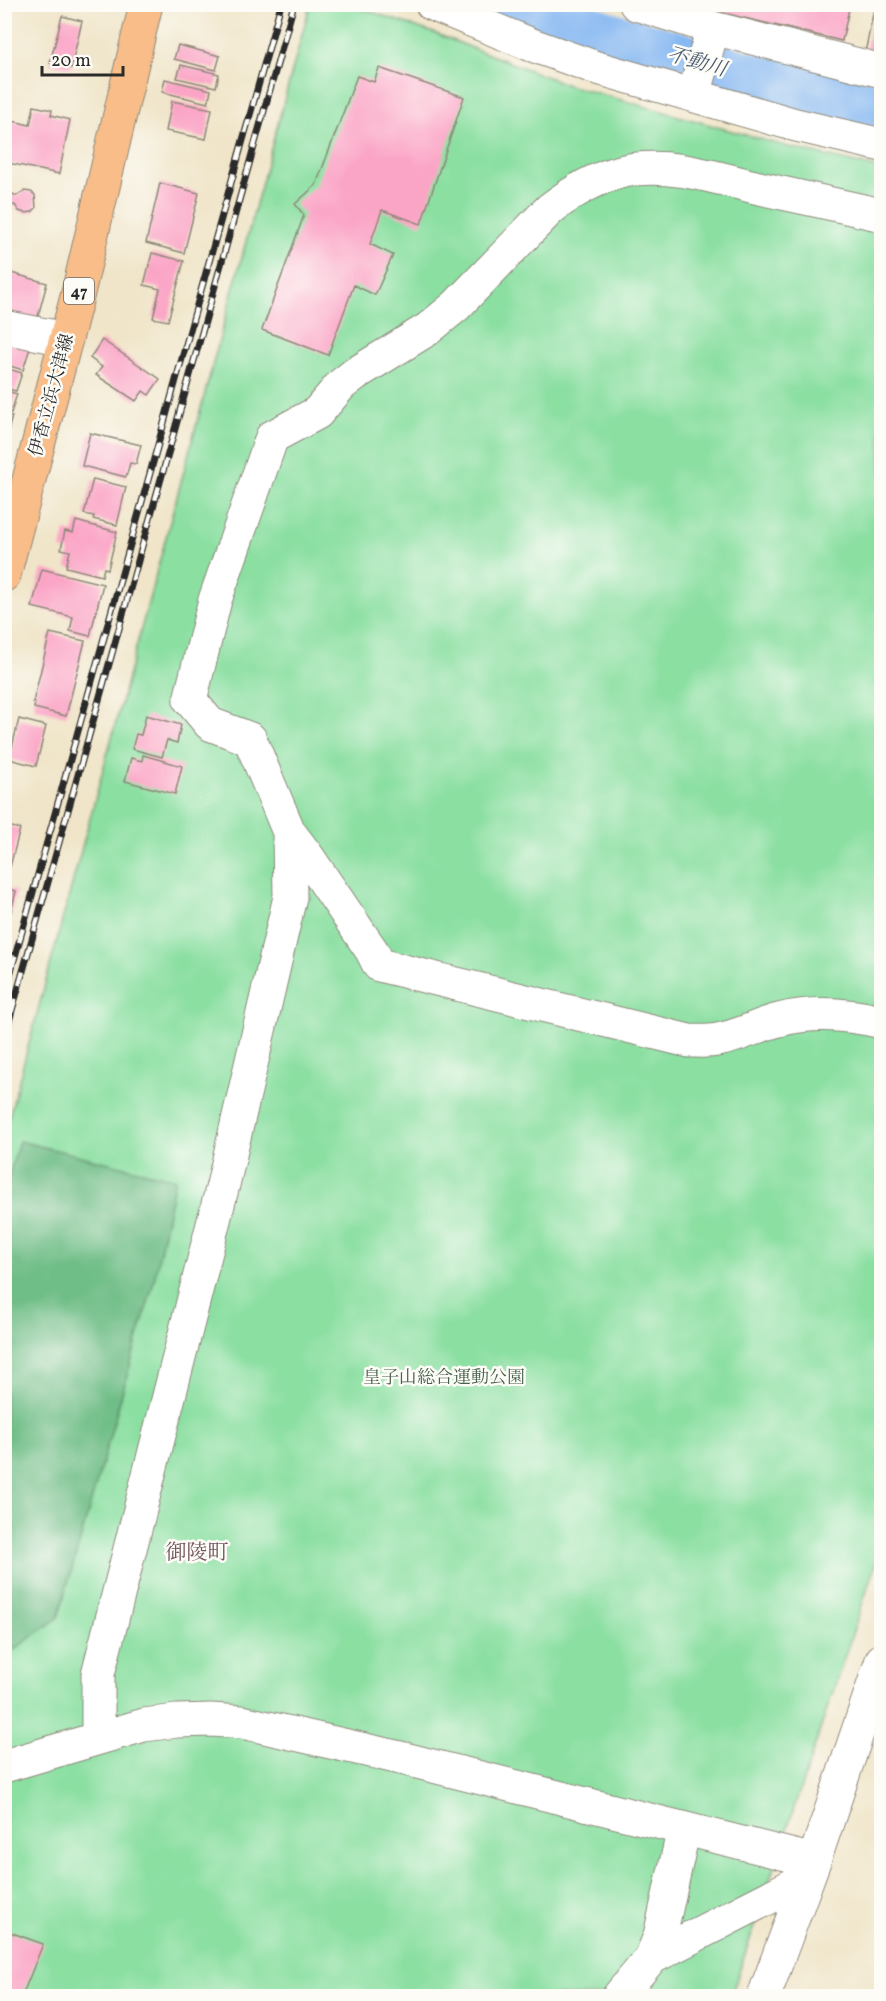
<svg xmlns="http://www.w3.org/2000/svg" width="886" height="2001" font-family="Vollkorn,'Noto Serif JP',serif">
<rect width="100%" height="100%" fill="#fdfcf7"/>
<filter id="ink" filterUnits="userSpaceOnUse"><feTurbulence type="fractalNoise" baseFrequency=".0167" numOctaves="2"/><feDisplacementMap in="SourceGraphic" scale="12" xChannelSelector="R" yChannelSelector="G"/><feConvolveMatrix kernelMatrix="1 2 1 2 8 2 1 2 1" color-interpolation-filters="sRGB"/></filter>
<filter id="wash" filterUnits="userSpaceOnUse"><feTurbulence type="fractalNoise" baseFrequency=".008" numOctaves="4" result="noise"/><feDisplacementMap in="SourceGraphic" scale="24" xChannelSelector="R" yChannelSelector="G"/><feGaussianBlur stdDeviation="1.35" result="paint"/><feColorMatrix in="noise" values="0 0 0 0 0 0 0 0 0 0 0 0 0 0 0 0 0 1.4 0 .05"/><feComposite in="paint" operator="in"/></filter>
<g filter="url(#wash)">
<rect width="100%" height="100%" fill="#f0e5c9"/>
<path fill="#8adfa1" stroke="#5a8566" stroke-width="1.5" d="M 310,5 L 351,5 L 434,33 L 568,85 L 789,147 L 881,169 L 881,1548 L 731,1996 L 5,1996 L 5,1132 Z"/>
<path fill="#6fbe87" stroke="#4d7459" stroke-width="1.5" d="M 19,1141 L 175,1179 L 154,1281 L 58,1618 L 5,1656 L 4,1193 Z"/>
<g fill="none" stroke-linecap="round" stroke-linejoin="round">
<path stroke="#85b7f2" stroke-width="48" d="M 515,4 L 529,12 L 749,76 L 882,108"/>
</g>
<g id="blocks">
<path fill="#fba5c6" d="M 698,4 L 850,4 L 842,41 L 698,7 Z
M 875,4 L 882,4 L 882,57 L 865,53 Z
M 62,16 L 82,21 L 71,68 L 50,63 Z
M 178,45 L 220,56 L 216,70 L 174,59 Z
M 181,65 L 219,74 L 216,87 L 177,78 Z
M 379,68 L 464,97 L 421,224 L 382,210 L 370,244 L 393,255 L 375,295 L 354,285 L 328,355 L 262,330 L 304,215 L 295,204 L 316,185 L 357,76 L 374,82 Z
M 165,79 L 211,90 L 208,103 L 162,92 Z
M 172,101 L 212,109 L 206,139 L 166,131 Z
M 34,106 L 52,110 L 51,115 L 70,120 L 59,174 L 4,162 L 4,119 L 30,125 Z
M 160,183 L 199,193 L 184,253 L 146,243 Z
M 4,188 L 8,197 L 13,194 L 16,196 L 24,191 L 31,192 L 35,195 L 36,208 L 32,212 L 25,213 L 19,211 L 15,205 L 11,206 L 7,202 L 4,206 Z
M 152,253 L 184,261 L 168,321 L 153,318 L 160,289 L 144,285 Z
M 4,271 L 47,283 L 37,320 L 4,311 Z
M 4,340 L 30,348 L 23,370 L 10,366 L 11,362 L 4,360 Z
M 102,340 L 160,379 L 149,395 L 143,391 L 136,401 L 96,375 L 102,367 L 90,358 Z
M 5,368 L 22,373 L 16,391 L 5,388 Z
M 4,390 L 17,394 L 11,413 L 4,411 Z
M 4,414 L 12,416 L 5,444 L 4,444 Z
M 90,433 L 141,445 L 136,464 L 130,463 L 126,477 L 82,466 Z
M 93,479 L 126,487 L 117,525 L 93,519 L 94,516 L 84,514 Z
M 76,521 L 117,532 L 108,569 L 104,568 L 102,576 L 66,567 L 70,551 L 61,549 L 65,531 L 73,533 Z
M 42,569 L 103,584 L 90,636 L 70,631 L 73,617 L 32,607 Z
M 50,633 L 85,641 L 66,716 L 34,708 L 35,703 L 33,702 Z
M 146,715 L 181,725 L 177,743 L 167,740 L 162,757 L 132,749 L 136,734 L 141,735 Z
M 19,719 L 46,726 L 36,766 L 9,759 Z
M 143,755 L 182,766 L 175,794 L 125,781 L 131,758 L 142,761 Z
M 4,825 L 20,829 L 10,867 L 4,866 Z
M 4,888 L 16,891 L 11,912 L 8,911 L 5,923 Z
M 4,1930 L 43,1944 L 22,1996 L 4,1996 Z"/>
</g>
</g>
<g filter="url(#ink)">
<use href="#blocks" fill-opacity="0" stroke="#8e887a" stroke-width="1.5"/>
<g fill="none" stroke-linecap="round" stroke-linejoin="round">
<defs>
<path id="minor" d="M 432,4 L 532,45 L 594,67 L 796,125 L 882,145
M 636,4 L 713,28 L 882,71
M 694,95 L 713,28
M 4,327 L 66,339
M 289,832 L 308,857 L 372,951 L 379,965 L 689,1041 C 698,1041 708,1042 717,1040 C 738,1037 758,1025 779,1020 C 813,1011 848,1014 882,1022
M 98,1738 L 98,1674 L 223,1185 L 290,897 L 289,832 L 250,739 L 210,724 L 190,700 L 215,600 L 272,437 L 317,413 L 341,385 L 355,374 L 428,329 L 456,306 L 550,209 C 572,192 597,177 624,171 C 667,162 714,177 755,187 C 797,196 840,206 882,215
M 4,1766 L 144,1725 L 177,1721 L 211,1720 L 242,1722 L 405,1759 L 814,1861
M 651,1958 L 807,1878
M 619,1996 L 651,1958 L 660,1936 L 684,1828
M 764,1996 L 814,1861 L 882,1660"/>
<path id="major" d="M 4,575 L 78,293 L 146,4"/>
</defs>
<use href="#minor" stroke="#8e887a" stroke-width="35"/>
<use href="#major" stroke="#8e887a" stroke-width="35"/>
<use href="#minor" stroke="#fff" stroke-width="33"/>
<use href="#major" stroke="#f8bd89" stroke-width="33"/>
<defs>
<path id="rail" d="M 4,996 L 281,4
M 4,1039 L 294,4"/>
</defs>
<use href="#rail" stroke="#2b2b2b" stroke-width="7"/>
<use href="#rail" stroke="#fdfcf7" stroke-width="4.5" stroke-dasharray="14" stroke-linecap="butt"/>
</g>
</g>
<g text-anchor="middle" stroke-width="5" stroke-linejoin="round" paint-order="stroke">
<rect fill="#fdfcf7" stroke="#6a6a68" stroke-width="1.5" x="64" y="278" width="30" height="26" rx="4.5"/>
<g font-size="16" font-weight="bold" fill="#2b2b2b">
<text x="79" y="297">47</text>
</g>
<g font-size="18" fill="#2b2b2b" stroke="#fdfcf7">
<text transform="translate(51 395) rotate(-75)" y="6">伊香立浜大津線</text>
</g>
<g font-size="18" fill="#48614e" stroke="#fdfcf7">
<text x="444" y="1383">皇子山総合運動公園</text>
</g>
<g font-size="20" font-style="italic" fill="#4a5c71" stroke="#fdfcf7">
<text transform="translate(697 61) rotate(16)" y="7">不動川</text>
</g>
<g font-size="21" fill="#745661" stroke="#fdfcf7">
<text x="197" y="1559">御陵町</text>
</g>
</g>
<rect width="886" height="2001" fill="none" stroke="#fdfcf7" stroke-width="24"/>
<path d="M42 66v9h81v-9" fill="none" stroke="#2b2b2b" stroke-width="3"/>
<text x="51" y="66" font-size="18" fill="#2b2b2b" stroke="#fdfcf7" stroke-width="4.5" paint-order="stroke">20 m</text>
</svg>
